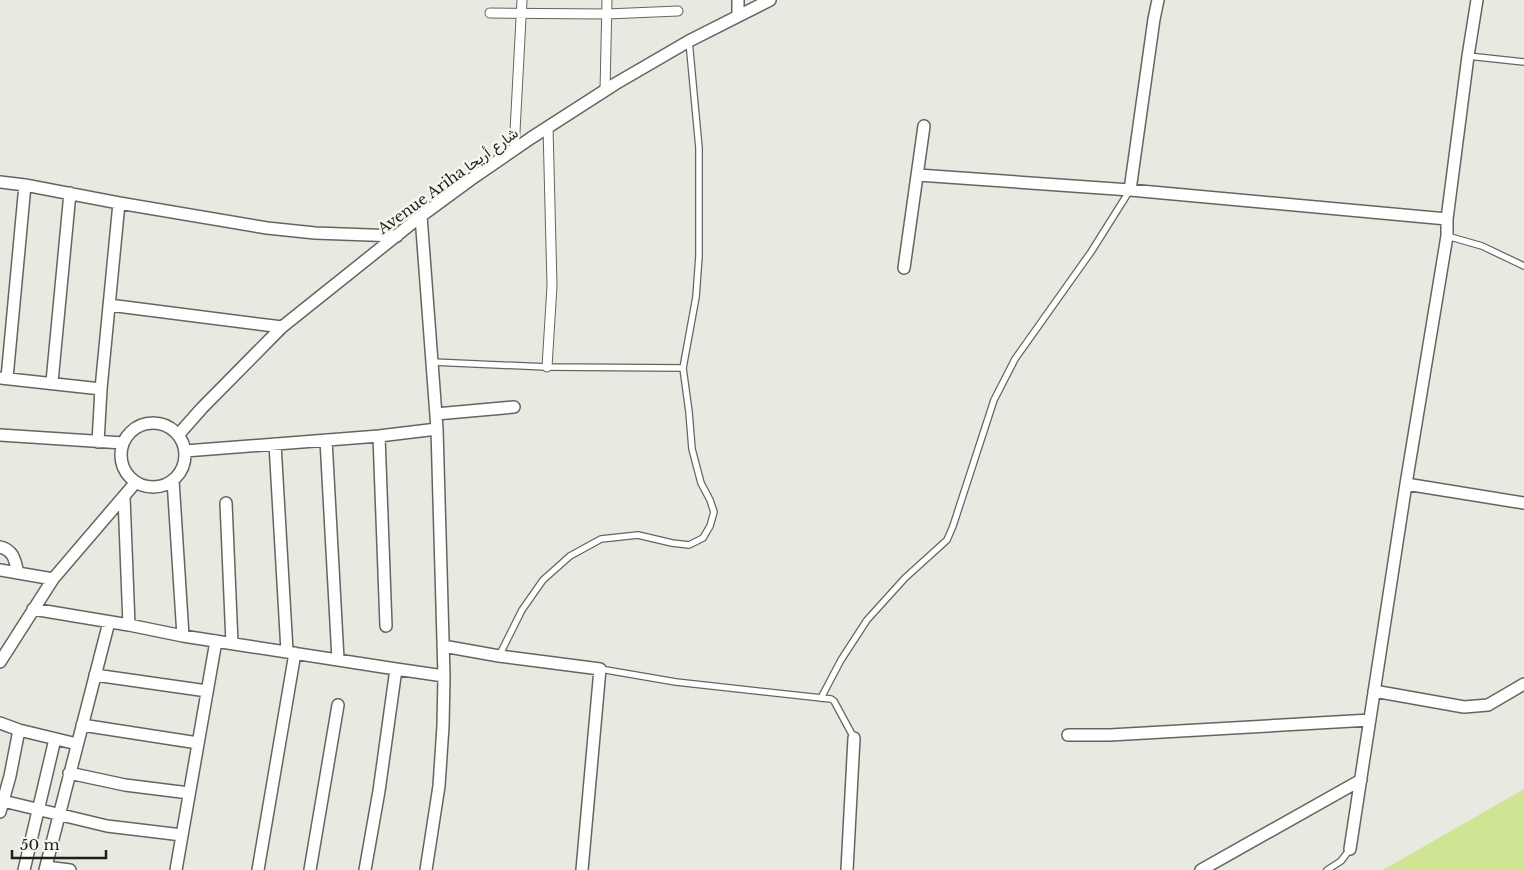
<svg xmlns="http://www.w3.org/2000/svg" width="1524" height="870" font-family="'Libre Baskerville',Vazirmatn,serif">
<rect width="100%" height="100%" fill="#e8eae2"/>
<path fill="#d0e593" d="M 1524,789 L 1524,870 L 1383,870 Z"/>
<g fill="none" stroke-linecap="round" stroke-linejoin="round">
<defs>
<path id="service" d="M 1468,56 L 1524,62
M 1447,236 L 1482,246 L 1524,266
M 432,362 L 547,367 L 683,368
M 499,656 L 522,610 L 543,580 L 570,556 L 601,539 L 638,535 L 672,543 L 689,545 L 703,538 L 710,526 L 714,512 L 710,500 L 701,483 L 692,449 L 689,412 L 683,368 L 696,297 L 699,256 L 699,148 L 689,41
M 600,669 L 676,682 L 831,699 L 834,701 L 854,738
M 821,698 L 841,660 L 867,620 L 905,578 L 947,540 L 953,526 L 994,400 L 1015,359 L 1091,252 L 1130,190
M 1327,870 L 1341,861 L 1350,849"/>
<path id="pedestrian" d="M 490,13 L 607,14 L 678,11
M 605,91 L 607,0
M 514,150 L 522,0
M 547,367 L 552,286 L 548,127"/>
<path id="minor" d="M 738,16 L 738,0
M 918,175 L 1130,190 L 1447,219
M 0,182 L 25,185 L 119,203 L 267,228 L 315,233 L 397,236
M 1130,190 L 1154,19 L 1158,0
M 421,216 L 437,429 L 444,676 L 443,726 L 439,786 L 426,870
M 904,268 L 924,126
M 109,305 L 282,327
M 0,378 L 101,389
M 7,378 L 25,185
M 52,382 L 70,193
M 436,414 L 514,407
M121 455a32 32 0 1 1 64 0a32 32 0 1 1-64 0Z
M 179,434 L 202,408 L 282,327 L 421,216 L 470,180 L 531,138 L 615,84 L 689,41 L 770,0
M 0,435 L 123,443
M 379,436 L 386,626
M 326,440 L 338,659
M 98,442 L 101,389 L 119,203
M 275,444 L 287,651
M 185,451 L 379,436 L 437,429
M 173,480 L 183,636
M 1406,484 L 1524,503
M 124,497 L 129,625
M 226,503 L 232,643
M 0,547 C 14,550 15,561 18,573
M 0,570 L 53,579
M 33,609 L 129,625 L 183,636 L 396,669
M 443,646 L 499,656 L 600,669 L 582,870
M 0,662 L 53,579 L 136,482
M 95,675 L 207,691
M 1374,691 L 1464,707 L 1488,705 L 1524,684
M 0,723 L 19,730 L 77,744
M 82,725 L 198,743
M 1068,735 L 1110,735 L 1370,720
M 69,773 L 125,785 L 189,793
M 3,801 L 107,826 L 182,835
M 0,812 L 10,776 L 19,730
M 1350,849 L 1406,484 L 1447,236 L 1447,219 L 1468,56 L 1477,0
M 46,867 L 70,870
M 24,870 L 55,739
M 45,870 L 109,622
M 176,870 L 216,641
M 258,870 L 295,653
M 310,870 L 338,705
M 365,870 L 379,791 L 396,669 L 444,676
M 847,870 L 854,738
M 1201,870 L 1361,780"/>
</defs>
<use href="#service" stroke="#63665e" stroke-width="8"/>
<use href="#pedestrian" stroke="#63665e" stroke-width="11"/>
<use href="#minor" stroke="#63665e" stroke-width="14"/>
<use href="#service" stroke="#fff" stroke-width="5.5"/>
<use href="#pedestrian" stroke="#fff" stroke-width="9"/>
<use href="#minor" stroke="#fff" stroke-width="11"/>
</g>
<g text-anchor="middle" stroke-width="5" stroke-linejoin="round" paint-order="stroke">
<g font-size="15" fill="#1e1f1c" stroke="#f5f8ef">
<text transform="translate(448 181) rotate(-36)" y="5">Avenue Ariha شارع أريحا</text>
</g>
</g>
<path d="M12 850v8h94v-8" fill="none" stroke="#1e1f1c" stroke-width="2.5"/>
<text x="20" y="850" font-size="15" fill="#1e1f1c" stroke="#f5f8ef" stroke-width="4" paint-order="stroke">50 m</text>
</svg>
